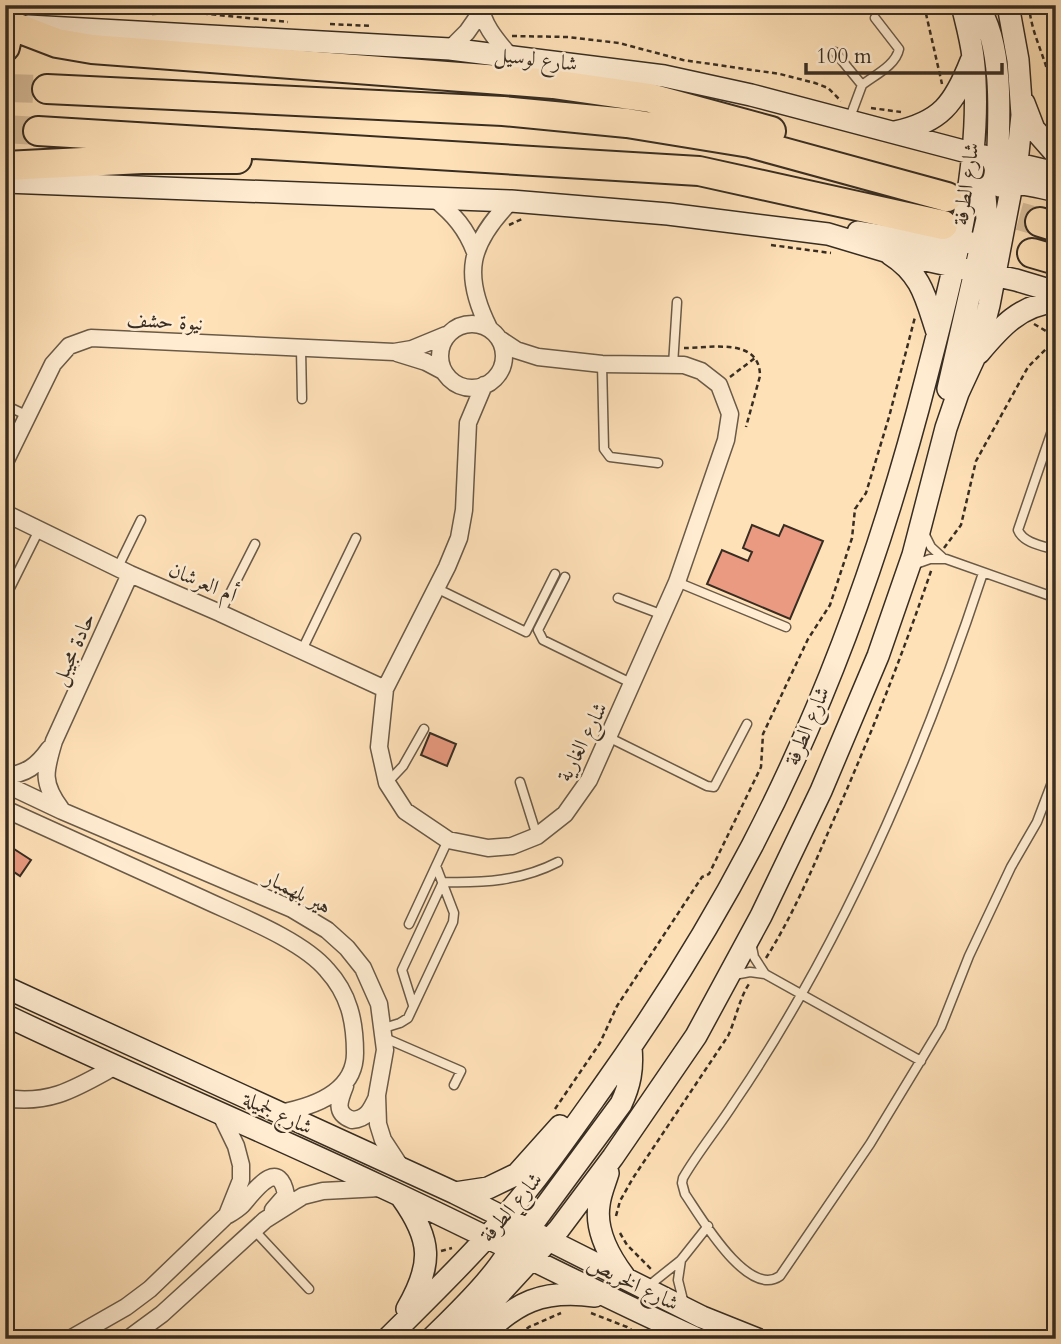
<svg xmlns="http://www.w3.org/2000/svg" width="1061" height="1344" font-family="Cardo,Amiri,serif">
<rect width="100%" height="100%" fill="#ffe1b8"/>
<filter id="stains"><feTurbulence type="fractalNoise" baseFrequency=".00286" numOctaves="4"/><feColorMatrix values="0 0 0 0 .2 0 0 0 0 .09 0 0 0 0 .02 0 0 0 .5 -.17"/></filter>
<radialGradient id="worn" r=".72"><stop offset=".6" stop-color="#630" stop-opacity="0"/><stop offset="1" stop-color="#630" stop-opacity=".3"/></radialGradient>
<path fill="#e99a80" stroke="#382d22" stroke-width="2" d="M 752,525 L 779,536 L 784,525 L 823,541 L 790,619 L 707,584 L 722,550 L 748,561 L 752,552 L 743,548 Z
M 430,733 L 456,744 L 447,766 L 421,755 Z
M 11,847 L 31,860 L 20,876 L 5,866 L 5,856 Z"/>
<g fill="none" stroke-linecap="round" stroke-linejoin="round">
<path stroke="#d7bd9a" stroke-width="28" stroke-dasharray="28 14" stroke-linecap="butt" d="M 5,88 L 47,89
M 5,129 L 38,131
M 979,205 L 1040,222"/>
<defs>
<path id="lane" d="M 835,52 L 862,85 C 875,75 896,65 899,49 L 875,18
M 849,120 L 862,85
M 301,349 L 302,399
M 602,364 L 604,449 L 610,457 L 658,463
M 673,365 L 677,302
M 5,405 L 26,415
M 1056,419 L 1018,530 C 1023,543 1043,546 1056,550
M 924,533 L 931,547 L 943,558
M 913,565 L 930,559 L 946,559 L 1056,598
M 118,567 L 141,520
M 983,573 C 935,719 877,861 801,995 C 780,1032 758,1068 734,1103 C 718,1128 698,1152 683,1178 L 682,1183 L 685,1194 C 700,1216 748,1299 780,1276 L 870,1144 L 941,1027 L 969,956 L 1011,867 L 1037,822 L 1056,772
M 565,577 L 538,630 L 543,640 L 633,684
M 677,582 L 786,627
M 436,588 L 526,632 L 555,574
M 5,598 L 40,528
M 618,598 L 663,615
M 220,613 L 255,544
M 302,650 L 356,538
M 610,738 L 707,786 L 714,787 L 747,724
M 520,782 L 537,836
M 387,783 L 403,766 L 424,729
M 409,924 L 448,840
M 751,942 L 754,957 L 765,974
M 734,975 L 750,972 L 765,974 L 921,1061
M 413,1005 L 402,970 L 443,882 C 484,883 521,881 558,862
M 384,1028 L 400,1023 L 408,1018 L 453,922 L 454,913 L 436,866
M 385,1038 L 461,1071 L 454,1085
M 254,1230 L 309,1289
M 681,1260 L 678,1280 L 684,1304
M 646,1288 L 681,1260 L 708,1226
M 653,1324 L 662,1339"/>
<path id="street" d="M 481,5 C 481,23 498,42 509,55
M 10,25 L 12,5
M 450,49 L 467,32 L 481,12
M 435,199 C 454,215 466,228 475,252
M440 356a32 32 0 1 1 64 0a32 32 0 1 1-64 0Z
M 489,328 C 462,274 469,244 511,201
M 397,353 L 426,362 L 443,371
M 484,385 L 468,423 L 464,510 L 459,538 L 447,567 L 385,689 L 379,747 L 387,783 L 405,811 L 448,840 L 488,848 L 512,846 L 537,836 L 565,814 L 589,780 L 677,582 L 726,440 L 730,414 L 719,385 L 701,371 L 684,365 L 602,364 L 538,357 L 516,350 L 501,340
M 5,462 L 53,364 L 69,346 L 91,338 L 394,352 L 412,349 L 446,335
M 5,513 L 130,574 L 220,613 L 385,689
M 5,776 C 26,774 37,766 49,749
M 5,784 L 62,811 L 292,909 L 327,930 L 347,948 L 363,968 L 379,1004 L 385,1050 L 377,1095 L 378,1124 L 383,1140 L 402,1169
M 5,809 C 71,839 137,869 203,899 C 239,916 302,940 327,970 C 349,994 355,1021 355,1053 C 355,1093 312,1107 279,1113
M 61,809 C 41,782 45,771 54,741 L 130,574
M 345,1086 C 339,1101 334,1113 352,1120 C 367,1119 371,1110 377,1097
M 5,1098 C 50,1105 76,1088 114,1067
M 228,1215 C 233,1212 238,1209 242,1205 C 253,1193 279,1155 286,1195 L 273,1210
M 70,1339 L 126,1307 L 150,1289 L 227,1215 L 241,1180 L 241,1165 L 236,1146 L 221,1115
M 128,1339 L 162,1314 L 265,1220 L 303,1196 L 323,1191 L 381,1188"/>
<path id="secondary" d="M 977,5 C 1005,45 999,124 997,171
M 28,26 L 450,49 L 664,76 L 751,95 L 971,153 L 1056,173
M 1024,103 L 1034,129 L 1056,154
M 895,132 C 941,122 954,104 971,61
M 5,182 L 511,201 L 668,214 L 828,234 L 885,251 L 1016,280 L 1056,292
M 1000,186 C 1020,181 1036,186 1056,191
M 858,232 L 947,246 L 968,242
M 890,254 C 922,274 926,299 937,332
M 979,353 C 1000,328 1021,304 1056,302
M 948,389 L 987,219 L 984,185 L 972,155
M 5,987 L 455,1193 L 702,1317 L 757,1339
M 5,1015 C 130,1075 257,1128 382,1187 C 488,1236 591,1291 698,1339
M 608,1173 C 605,1183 600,1194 599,1205 C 595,1231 609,1256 624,1276
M 455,1193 L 488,1188 L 517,1174 L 560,1126
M 402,1198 C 432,1240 433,1264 407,1309
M 526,1244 L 528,1230 L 621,1104 C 630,1085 633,1069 631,1048
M 387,1339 C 426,1300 466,1262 502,1220 C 538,1179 570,1133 602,1088 C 657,1011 708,930 752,846 C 829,698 886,536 927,375 C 952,278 985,157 973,57 C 971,39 966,22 962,5
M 431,1339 C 453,1317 510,1264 515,1235
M 458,1339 L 559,1229 L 613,1157 L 696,1036 L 761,916 L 821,791 L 878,656 L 913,555 L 946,428 L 958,393 L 977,352 L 989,305 L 1018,153 L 1022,115 L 1018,60 L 1008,5
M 479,1339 C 516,1302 542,1289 595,1296"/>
<path id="highway" d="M 5,47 L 10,25 L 57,43 L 92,49 L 553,84 L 650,98 L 771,131
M 47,89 L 503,111 L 627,123 L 750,143 L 947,197
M 38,131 L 699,171 L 943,225
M 5,166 L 142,159 L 237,159
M 1040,222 L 1056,227
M 1032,253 L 1056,260"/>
</defs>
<use href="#lane" stroke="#6a5a48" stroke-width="11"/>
<use href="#street" stroke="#6a5a48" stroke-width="19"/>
<use href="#secondary" stroke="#382d22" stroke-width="24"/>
<use href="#highway" stroke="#382d22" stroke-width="32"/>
<path stroke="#382d22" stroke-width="2.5" stroke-dasharray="5 3.5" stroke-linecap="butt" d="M 43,5 L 66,10
M 924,5 L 942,84
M 1029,5 C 1031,35 1047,59 1051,87 C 1053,101 1049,111 1056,125
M 152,14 L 188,12 L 288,22
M 330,24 L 372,26
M 512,36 L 568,37 L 619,43 L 683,60 L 780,74 L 815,83 L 828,88 L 841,101
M 871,108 L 901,112
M 509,225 L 522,219
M 771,245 L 831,253
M 1034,324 L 1046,331 L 1056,332
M 684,348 C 711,348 760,337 760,376 L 746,427
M 730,377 L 755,358
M 944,548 L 961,525 L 976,461 L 1028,367 L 1053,342 L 1054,332
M 766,958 C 792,917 811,872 830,828 C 868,742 902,657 932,568
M 555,1109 L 600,1043 L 617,1006 L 702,877 L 709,874 L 761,767 L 763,734 L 808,639 L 830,605 L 852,538 L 855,509 L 866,493 L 889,417 L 915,317
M 616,1216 L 620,1201 L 633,1178 L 728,1036 C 736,1019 739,999 749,984
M 620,1233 L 627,1245 L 652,1270
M 441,1251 L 452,1248
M 591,1313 L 627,1327 L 645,1339
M 513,1339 L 529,1327 L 561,1313"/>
<use href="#lane" stroke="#ffecd1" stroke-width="8"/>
<use href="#street" stroke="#ffecd1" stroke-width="16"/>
<use href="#secondary" stroke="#ffecd1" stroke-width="21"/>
<use href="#highway" stroke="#ffe1b8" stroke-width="28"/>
</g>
<g text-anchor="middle" stroke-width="5" stroke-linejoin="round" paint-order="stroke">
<g font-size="21" fill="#382d22" stroke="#ffecd1">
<text transform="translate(536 59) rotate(7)" y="7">شارع لوسيل</text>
<text transform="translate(966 184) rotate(-82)" y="7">شارع الطرفة</text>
<text transform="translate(165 321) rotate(3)" y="7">نيوة حشف</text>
<text transform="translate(203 582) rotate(23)" y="7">أم العرشان</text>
<text transform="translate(73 649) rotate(-66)" y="7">حادة مجيبل</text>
<text transform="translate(807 726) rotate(-67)" y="7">شارع الطرفة</text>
<text transform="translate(582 742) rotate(-63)" y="7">شارع الغارية</text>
<text transform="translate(298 892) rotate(27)" y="7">هير بلهمبار</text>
<text transform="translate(278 1113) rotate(25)" y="7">شارع لجميلة</text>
<text transform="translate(511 1207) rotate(-50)" y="7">شارع الطرفة</text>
<text transform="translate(633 1283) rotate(26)" y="7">شارع الخريص</text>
</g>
</g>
<rect width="1061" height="1344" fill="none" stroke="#ffe1b8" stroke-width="28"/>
<rect x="7" y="7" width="1047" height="1330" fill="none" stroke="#382d22" stroke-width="3.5"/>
<rect x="14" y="14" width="1033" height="1316" fill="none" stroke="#382d22" stroke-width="2"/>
<path d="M806 63v10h196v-10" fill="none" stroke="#382d22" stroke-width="3.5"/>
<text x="816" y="63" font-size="21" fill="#382d22" stroke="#ffecd1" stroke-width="5" paint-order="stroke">100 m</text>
<rect width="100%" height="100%" filter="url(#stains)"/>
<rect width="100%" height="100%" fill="url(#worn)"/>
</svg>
